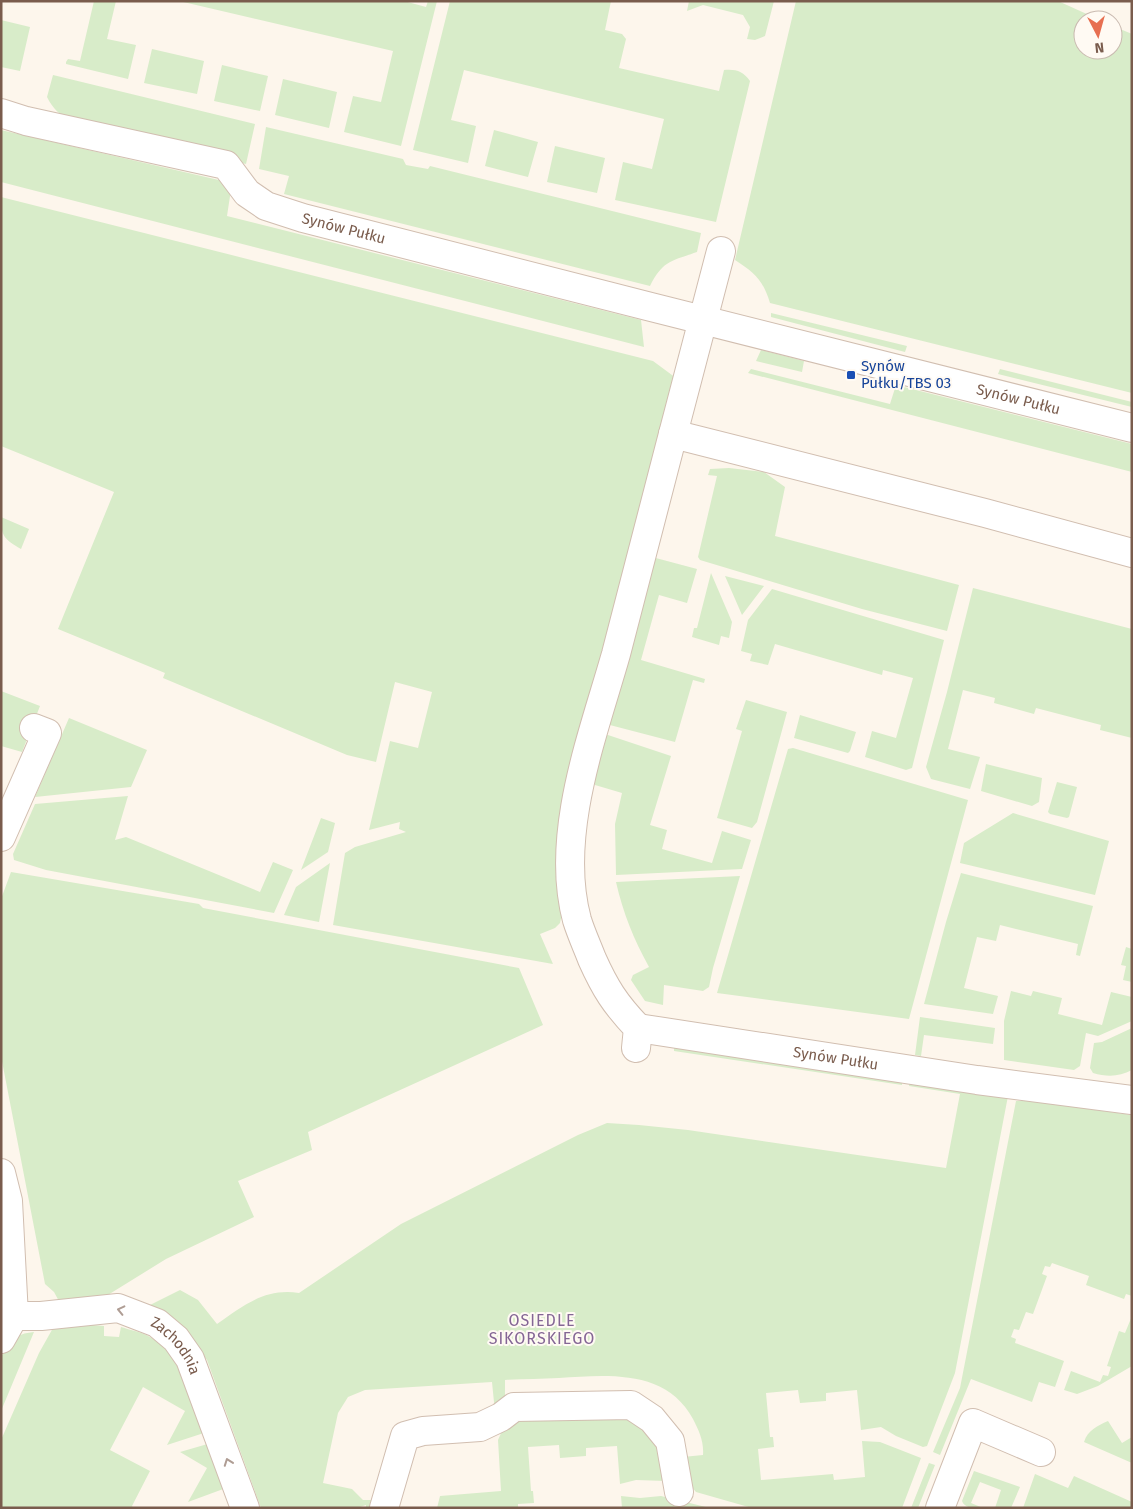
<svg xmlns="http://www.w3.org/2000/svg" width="1133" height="1509" font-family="'Fira Sans',sans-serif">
<rect width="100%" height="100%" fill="#fdf6ec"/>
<path fill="#d8ecc9" d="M 94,1 L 116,1 L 107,39 L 136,45 L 128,79 L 66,64 L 66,62 L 68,59 L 80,61 Z
M 179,1 L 404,1 L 426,7 L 428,1 L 437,1 L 401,146 L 344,132 L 353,96 L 381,102 L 393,51 Z
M 450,1 L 611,1 L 605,30 L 622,34 L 626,39 L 619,68 L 719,91 L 724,70 C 736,69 743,71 750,81 L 716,222 L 615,200 L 623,162 L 652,169 L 664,119 L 464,70 L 451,120 L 476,126 L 468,163 L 413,150 Z
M 689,1 L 774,1 L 765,36 L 755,40 L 747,39 L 750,27 L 743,15 L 703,5 L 687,11 Z
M 796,1 L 1058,1 L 1100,20 L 1083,20 L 1083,50 L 1113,50 L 1113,26 L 1132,34 L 1132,393 L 770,303 C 763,280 755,273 735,260 Z
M 1,20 L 30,27 L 20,71 L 1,67 Z
M 152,49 L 204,61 L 197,94 L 144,83 Z
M 222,65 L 268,76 L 260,111 L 214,101 Z
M 53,75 L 255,124 L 246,164 L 71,121 C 59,114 53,109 47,97 Z
M 283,79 L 337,92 L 329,128 L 275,115 Z
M 266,127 L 403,159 L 406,165 L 428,169 L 430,166 L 701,233 L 697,252 C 672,261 663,260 650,286 L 284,194 L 289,176 L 259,169 Z
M 1,130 L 232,183 L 227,216 L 641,320 L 644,347 L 1,182 Z
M 494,130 L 538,142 L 528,177 L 485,166 Z
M 555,146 L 605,158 L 597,193 L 547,182 Z
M 1,197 L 653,361 L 676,378 L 560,923 L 555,928 L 540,934 L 553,964 L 333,925 L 345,853 L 355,847 L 406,832 L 399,829 L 400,822 L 369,830 L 390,741 L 418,748 L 432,692 L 395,682 L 376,762 L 347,755 L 163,678 L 165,673 L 58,629 L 114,492 L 1,446 Z
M 771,313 L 907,346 L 905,352 L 771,317 Z
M 761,350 L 804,361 L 802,372 L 756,361 Z
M 751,369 L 890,404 L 896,385 L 1132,444 L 1132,472 L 748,373 Z
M 1000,369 L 1132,402 L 1132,407 L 998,374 Z
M 729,468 L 764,472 L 785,487 L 775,536 L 959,585 L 947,631 L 862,609 L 700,560 L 698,557 L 717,476 L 708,475 L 710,469 Z
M 1,517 L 29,529 L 21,549 C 4,539 1,536 1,517 Z
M 652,557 L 697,569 L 687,603 L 659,595 L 641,660 L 705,679 L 704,683 L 693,680 L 675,742 L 606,724 Z
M 711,573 L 732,622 L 729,638 L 721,636 L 719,645 L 692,637 L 694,628 L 697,628 Z
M 725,576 L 764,586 L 742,615 Z
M 973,588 L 1132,629 L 1132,738 L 1100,730 L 1101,725 L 1036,708 L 1034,714 L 994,703 L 995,698 L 963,690 L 948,749 L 980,757 L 970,789 L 931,779 L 926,767 L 947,692 Z
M 772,589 L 944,640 L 912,768 L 906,770 L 865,757 L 872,731 L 896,738 L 913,678 L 883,670 L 882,675 L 775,644 L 768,665 L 750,661 L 752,654 L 741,651 L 748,620 Z
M 1,691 L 40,706 L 22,752 L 1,746 Z
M 746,700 L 787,712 L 757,822 L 752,828 L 717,818 L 742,731 L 736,729 Z
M 800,715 L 856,732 L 850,751 L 848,753 L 794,738 Z
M 69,718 L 147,750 L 131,787 L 35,797 Z
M 605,734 L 671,756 L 650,825 L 667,830 L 662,849 L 712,863 L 722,831 L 751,840 L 742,869 L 616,875 L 615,824 L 622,793 L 595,785 L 593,778 Z
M 793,748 L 968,800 L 909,1019 L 717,993 L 788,749 Z
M 986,764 L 1042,778 L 1039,802 L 1032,806 L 981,791 Z
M 1057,782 L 1077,787 L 1069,817 L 1067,818 L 1050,814 L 1048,812 Z
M 128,796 L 115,840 L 126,837 L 260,892 L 273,862 L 293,870 L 274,913 L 46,870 L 14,860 L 13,854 L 35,804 Z
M 1013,813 L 1109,841 L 1095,895 L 960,863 L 964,843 Z
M 321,818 L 335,823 L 328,852 L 301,870 Z
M 330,863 L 319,922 L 284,915 L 296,887 Z
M 11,872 L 199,904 L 203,908 L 519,968 L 543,1025 L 308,1132 L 312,1150 L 238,1181 L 254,1217 L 166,1259 L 103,1298 L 60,1303 L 54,1292 L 45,1284 L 1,1056 L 1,899 Z
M 961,873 L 1093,906 L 1080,956 L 1076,955 L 1078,944 L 1000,925 L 996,941 L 977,937 L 964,988 L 998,996 L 993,1014 L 924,1004 L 946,922 Z
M 740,876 L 713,968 L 709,987 L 703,991 L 664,985 L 663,1005 L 645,1001 L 631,980 L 633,975 L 649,967 C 634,940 623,913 616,882 Z
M 1126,947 L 1132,949 L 1132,982 L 1123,980 L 1126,966 L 1121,965 Z
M 1011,991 L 1031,996 L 1033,991 L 1062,998 L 1058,1014 L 1102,1025 L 1111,992 L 1132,997 L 1132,1021 L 1098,1036 L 1086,1033 L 1080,1066 L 1074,1070 L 1004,1060 L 1004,1021 Z
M 920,1017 L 995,1028 L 993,1044 L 924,1035 L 921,1056 L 915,1055 Z
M 1132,1028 L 1132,1070 C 1119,1077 1107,1077 1093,1073 L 1090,1068 L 1094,1043 L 1102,1042 Z
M 674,1046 L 902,1079 L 902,1085 L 674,1051 Z
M 910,1080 L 1008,1096 L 955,1373 L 927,1446 L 923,1447 L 896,1436 L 881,1427 L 861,1430 L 857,1390 L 826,1393 L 826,1401 L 800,1403 L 798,1390 L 766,1393 L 770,1437 L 773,1437 L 774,1447 L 758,1449 L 761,1480 L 833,1474 L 834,1480 L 865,1477 L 862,1441 L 880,1442 L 921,1458 L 902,1508 L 752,1508 L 696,1492 L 685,1479 L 683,1457 L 703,1455 C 704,1441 699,1431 693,1419 C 666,1369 608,1375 559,1378 C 541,1379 523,1379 505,1380 L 505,1401 L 495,1412 L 492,1382 L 365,1390 L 348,1397 L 338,1413 L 323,1483 L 352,1489 L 363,1500 L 373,1500 L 373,1508 L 366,1508 L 366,1505 L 357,1508 L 261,1508 L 207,1360 L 179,1326 L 146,1307 L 180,1290 L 198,1300 L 217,1324 C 244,1305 265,1288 299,1293 L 401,1224 L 578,1135 L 607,1123 L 639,1125 L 688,1130 L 946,1168 L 960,1094 L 909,1086 Z
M 1016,1101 L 1031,1101 L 1132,1115 L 1132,1296 L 1126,1294 L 1124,1299 L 1086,1285 L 1089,1276 L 1052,1263 L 1050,1267 L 1045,1266 L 1042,1274 L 1047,1276 L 1033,1314 L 1026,1312 L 1019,1330 L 1014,1329 L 1011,1337 L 1016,1339 L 1015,1343 L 1064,1361 L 1055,1387 L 1039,1382 L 1032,1402 L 971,1379 L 940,1455 L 933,1452 L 960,1388 Z
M 1132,1316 L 1132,1366 L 1098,1386 L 1077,1394 L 1064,1390 L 1071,1371 L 1100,1382 L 1103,1375 L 1108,1376 L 1111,1367 L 1107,1366 L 1119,1331 L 1125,1333 Z
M 92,1325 L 104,1326 L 104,1336 L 119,1337 L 121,1327 C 130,1330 142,1332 150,1337 C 184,1357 194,1397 207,1432 L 167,1445 L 185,1411 L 143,1387 L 110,1450 L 150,1471 L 132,1506 L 133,1508 L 1,1508 L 1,1440 L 39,1353 L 53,1328 Z
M 34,1332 L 1,1411 L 1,1358 C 8,1340 15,1334 34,1332 Z
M 625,1410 L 655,1434 L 666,1481 L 636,1480 L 620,1484 L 617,1446 L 586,1448 L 586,1456 L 560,1458 L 559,1445 L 528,1447 L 531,1491 L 533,1491 L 534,1503 L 518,1504 L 518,1508 L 437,1508 L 440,1496 L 501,1491 L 498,1440 L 506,1422 L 526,1411 Z
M 1108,1421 L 1122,1443 L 1132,1437 L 1132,1463 L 1084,1442 C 1088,1430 1097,1426 1108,1421 Z
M 211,1443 L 226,1488 L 188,1502 L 207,1468 L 180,1452 Z
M 929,1463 L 935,1465 L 918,1508 L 911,1508 Z
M 974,1471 L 1020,1487 L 1011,1508 L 995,1508 L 1001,1490 L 980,1482 L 971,1503 L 983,1508 C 975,1508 965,1509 962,1501 Z
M 1035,1474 L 1068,1488 L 1074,1476 L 1132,1502 L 1132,1508 L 1023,1508 Z
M 621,1496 L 640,1498 L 661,1496 L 710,1508 L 622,1508 Z"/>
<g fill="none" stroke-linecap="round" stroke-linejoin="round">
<defs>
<g id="minor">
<path id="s1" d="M 1,113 L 26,121 L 226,165 L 247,193 L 266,206 L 303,218 L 651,307 L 1132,428"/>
<path d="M 673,434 L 721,251"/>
<path d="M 1,837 L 47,733 L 34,728"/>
<path id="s2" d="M 638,1028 L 977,1080 L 1132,1100"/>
<path d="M 636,1048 L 638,1028 C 615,1004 605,988 592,959 C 587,946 581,933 577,920 C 554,835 593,735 616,654 C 635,580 654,507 673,434 L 985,513 L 1132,553"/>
<path d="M 1,1173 L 8,1201 L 14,1316 L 1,1339"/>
<path id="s3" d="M 14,1316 L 41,1316 L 118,1308 L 157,1323 L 176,1339 L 190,1359 L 245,1508"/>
<path d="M 384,1508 L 405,1436 L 423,1431 L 480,1427 L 501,1417 L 514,1407 L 631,1405 L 652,1419 L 670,1441 L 679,1492"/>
<path d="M 940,1508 L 973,1423 L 1041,1452"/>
</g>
</defs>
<use href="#minor" stroke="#d1beb0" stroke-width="30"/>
<use href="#minor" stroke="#fff" stroke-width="28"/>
</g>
<defs><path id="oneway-chevron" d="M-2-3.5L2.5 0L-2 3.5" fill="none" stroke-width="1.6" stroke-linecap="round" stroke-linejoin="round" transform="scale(1.25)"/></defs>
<g stroke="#af9d94">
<use href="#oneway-chevron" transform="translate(121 1310) rotate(-167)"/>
<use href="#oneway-chevron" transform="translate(228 1462) rotate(-110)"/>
</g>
<rect fill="#1a4fb4" stroke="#fffaf3" stroke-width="2" x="846" y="370" width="10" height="10" rx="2.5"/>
<g text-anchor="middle" stroke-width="4" stroke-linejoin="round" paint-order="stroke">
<g font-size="15" fill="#7a5c4d" stroke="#fffaf3">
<text dy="5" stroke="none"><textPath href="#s1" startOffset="370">Synów Pułku</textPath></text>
<text dy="5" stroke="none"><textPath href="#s1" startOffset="1066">Synów Pułku</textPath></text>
<text dy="5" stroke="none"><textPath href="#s2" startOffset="200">Synów Pułku</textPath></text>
<text dy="5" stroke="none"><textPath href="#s3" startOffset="176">Zachodnia</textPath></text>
</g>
<g font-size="15" fill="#164399" stroke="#fffaf3" text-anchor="start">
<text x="861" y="371">Synów<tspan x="861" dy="17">Pułku/TBS 03</tspan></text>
</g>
<g font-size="16" letter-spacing="1" fill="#846695" stroke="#fffaf3">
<text x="542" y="1326">OSIEDLE<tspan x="542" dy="18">SIKORSKIEGO</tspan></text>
</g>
</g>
<rect width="1133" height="1509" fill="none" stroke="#7a5c4d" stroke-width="5"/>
<g transform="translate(1098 35) rotate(174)"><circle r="24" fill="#fffaf3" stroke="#cabbb1"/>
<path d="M0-4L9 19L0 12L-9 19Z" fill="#e76f51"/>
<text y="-8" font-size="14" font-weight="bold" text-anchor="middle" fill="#7a5c4d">N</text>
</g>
</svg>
